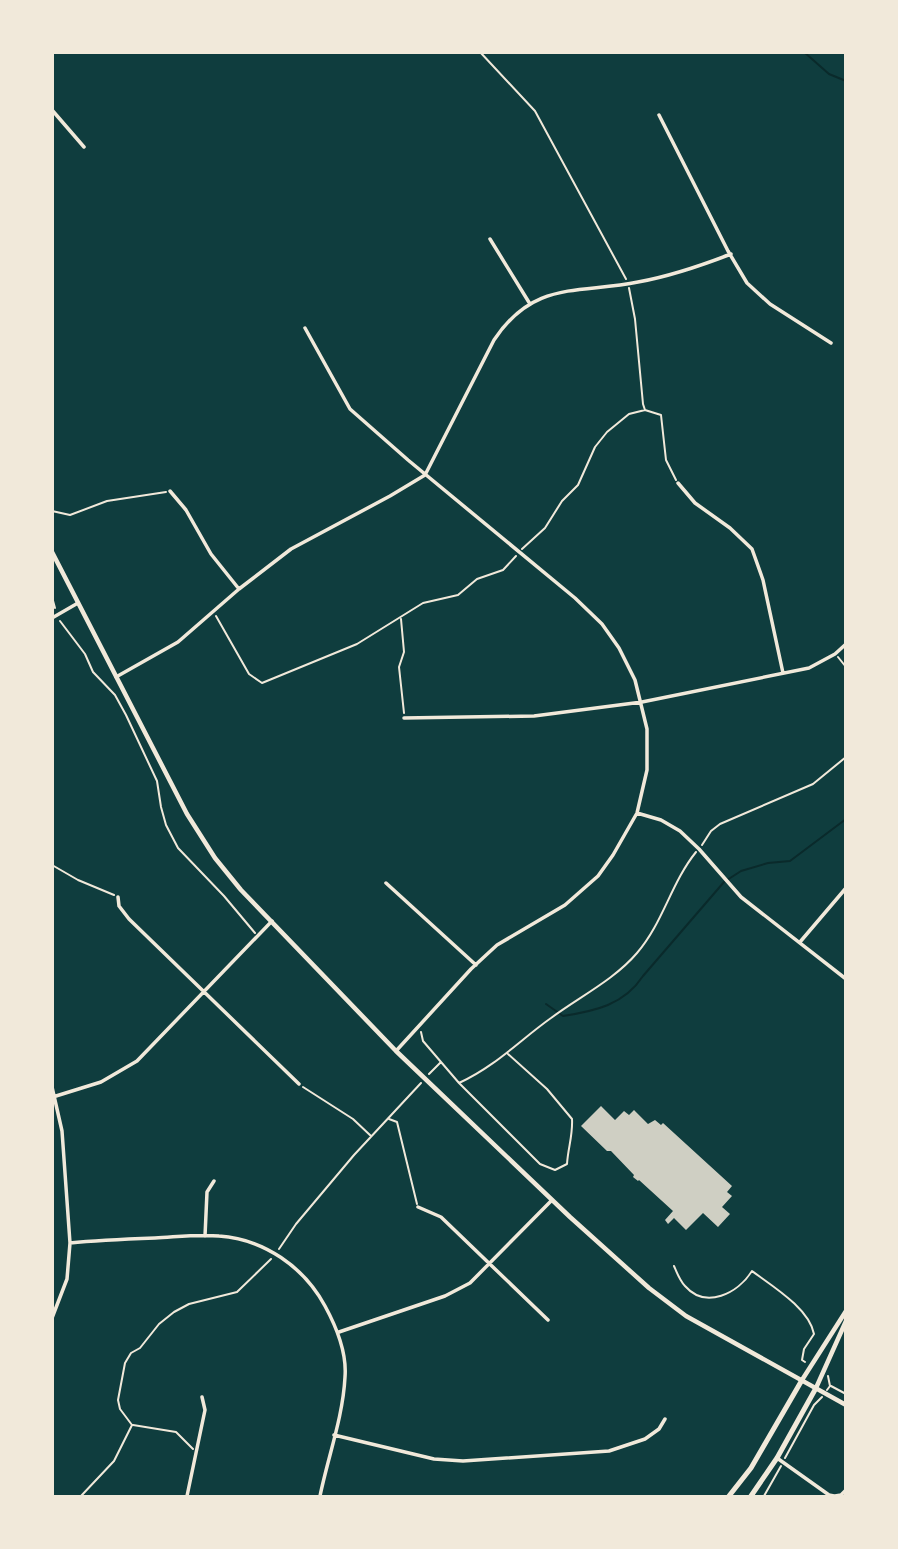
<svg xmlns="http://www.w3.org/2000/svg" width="898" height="1549" font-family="'Public Sans',sans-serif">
<rect width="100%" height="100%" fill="#0f3d3e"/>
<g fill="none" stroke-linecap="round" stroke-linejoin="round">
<path stroke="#0a2a2b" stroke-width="2" d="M 804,52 L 829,74 L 846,81
M 546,1004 L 563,1016 C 595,1011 624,1005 643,976 L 724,882 L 741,871 L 768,863 L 790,861 L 846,819"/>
</g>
<path fill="#cfcfc3" d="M 601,1106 L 615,1120 L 624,1111 L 629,1115 L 634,1110 L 648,1124 L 655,1120 L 661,1125 L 663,1123 L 732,1186 L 727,1192 L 732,1196 L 722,1207 L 730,1214 L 718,1227 L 703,1213 L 686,1230 L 674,1218 L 668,1224 L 665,1220 L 673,1211 L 639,1180 L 638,1181 L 633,1177 L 634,1175 L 611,1151 L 607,1151 L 581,1126 Z"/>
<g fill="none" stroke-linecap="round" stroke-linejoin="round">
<path stroke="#f1e9da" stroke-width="2" d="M 480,52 L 535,111 L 626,279
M 629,288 L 635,319 L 643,404 L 645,410 L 661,415 L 666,460 L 676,480
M 52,511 L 70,515 L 107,501 L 166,492
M 522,549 L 545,528 L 562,501 L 578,485 L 595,447 L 607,432 L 629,414 L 645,410
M 52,597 L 55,608
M 216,616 L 249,674 L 262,683 L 357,644 L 423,603 L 458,595 L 477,579 L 503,570 L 516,556
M 401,619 L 404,652 L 399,667 L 404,713
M 60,621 L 85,654 L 93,672 L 115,695 L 126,715 L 157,781 L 161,807 L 166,825 L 178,848 L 224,896 L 255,933
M 838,657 L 846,667
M 702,845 L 711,831 L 720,824 L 813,784 L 846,757
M 52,865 L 78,880 L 114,895
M 421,1032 L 423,1041 L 459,1083 L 540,1164 L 555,1170 L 567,1164 C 568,1148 573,1135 572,1119 L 547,1089 L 508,1054
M 429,1074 L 441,1062
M 459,1083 C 496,1066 520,1040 551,1018 C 579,997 614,980 637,953 C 663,923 671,883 696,852
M 303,1087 L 353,1119 L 371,1136
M 389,1119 L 397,1122 L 417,1204
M 279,1249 L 296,1224 L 354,1155 L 421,1083
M 674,1266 C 677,1273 680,1281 685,1286 C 706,1310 738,1293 752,1271 C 772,1286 809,1308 814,1334 L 804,1349 L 802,1360 L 805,1362
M 831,1386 L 846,1394
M 827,1390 L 830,1386 L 828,1376
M 133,1425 L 176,1432 L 193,1449
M 785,1458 L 814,1405 L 822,1397
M 81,1496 L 114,1461 L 132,1425 L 120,1409 L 118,1400 L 125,1363 L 131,1353 L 140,1348 L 159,1324 L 174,1312 L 189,1304 L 237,1292 L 271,1259
M 764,1496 L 781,1466"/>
<path stroke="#f1e9da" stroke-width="3.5" d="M 52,110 L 84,147
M 659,115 L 728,251 L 747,283 L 770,304 L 831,343
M 490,239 L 530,304
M 305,328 L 350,409 L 408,460 L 575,598 L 602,624 L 619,648 L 635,680 L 647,729 L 647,770 L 637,813 L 613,855 L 598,876 L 565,905 L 497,945 L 471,969 L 396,1051
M 678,483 L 695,503 L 730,528 L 752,549 L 763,580 L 783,673
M 170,491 L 186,510 L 211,554 L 239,589
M 52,618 L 78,603
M 116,677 L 178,642 L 239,589 L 291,549 L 390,496 L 425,475 L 494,340 C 534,280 578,294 638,282 C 671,276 700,266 731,254
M 404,718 L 534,716 L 642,702 L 809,668 L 835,654 L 846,644
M 637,813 L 661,820 L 680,831 L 699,849 L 741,897 L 846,979
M 386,883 L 476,965
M 118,897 L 119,906 L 129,919 L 299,1084
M 800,942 L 846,888
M 52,1087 L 62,1131 L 70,1243 L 67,1279 L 52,1318
M 56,1096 L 101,1082 L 137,1061 L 272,921
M 418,1207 L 441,1217 L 548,1320
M 205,1236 L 207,1192 L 214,1181
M 70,1243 C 99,1240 127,1239 155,1238 C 176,1237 198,1234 219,1236 C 264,1239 304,1267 325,1306 C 337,1328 347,1352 345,1377 C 343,1417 328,1457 320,1496
M 339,1332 L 445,1296 L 470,1283 L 552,1200
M 334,1435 L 434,1459 L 463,1461 L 609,1451 L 645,1439 L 659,1429 L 665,1419
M 777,1458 L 829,1495 L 834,1496
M 187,1496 L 205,1410 L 202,1397
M 835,1496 L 841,1495 L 846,1490"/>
<path stroke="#f1e9da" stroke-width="4.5" d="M 52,552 L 187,814 L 215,858 L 241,890 L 396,1051 L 570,1217 L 649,1288 L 686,1316 L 846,1405
M 802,1380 L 846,1311
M 816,1388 L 846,1321"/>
<path stroke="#f1e9da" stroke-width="5" d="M 729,1496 L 751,1468 L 802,1380
M 751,1496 L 777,1458 L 816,1388"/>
</g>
<rect width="898" height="1549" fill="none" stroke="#f1e9da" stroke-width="108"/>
</svg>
